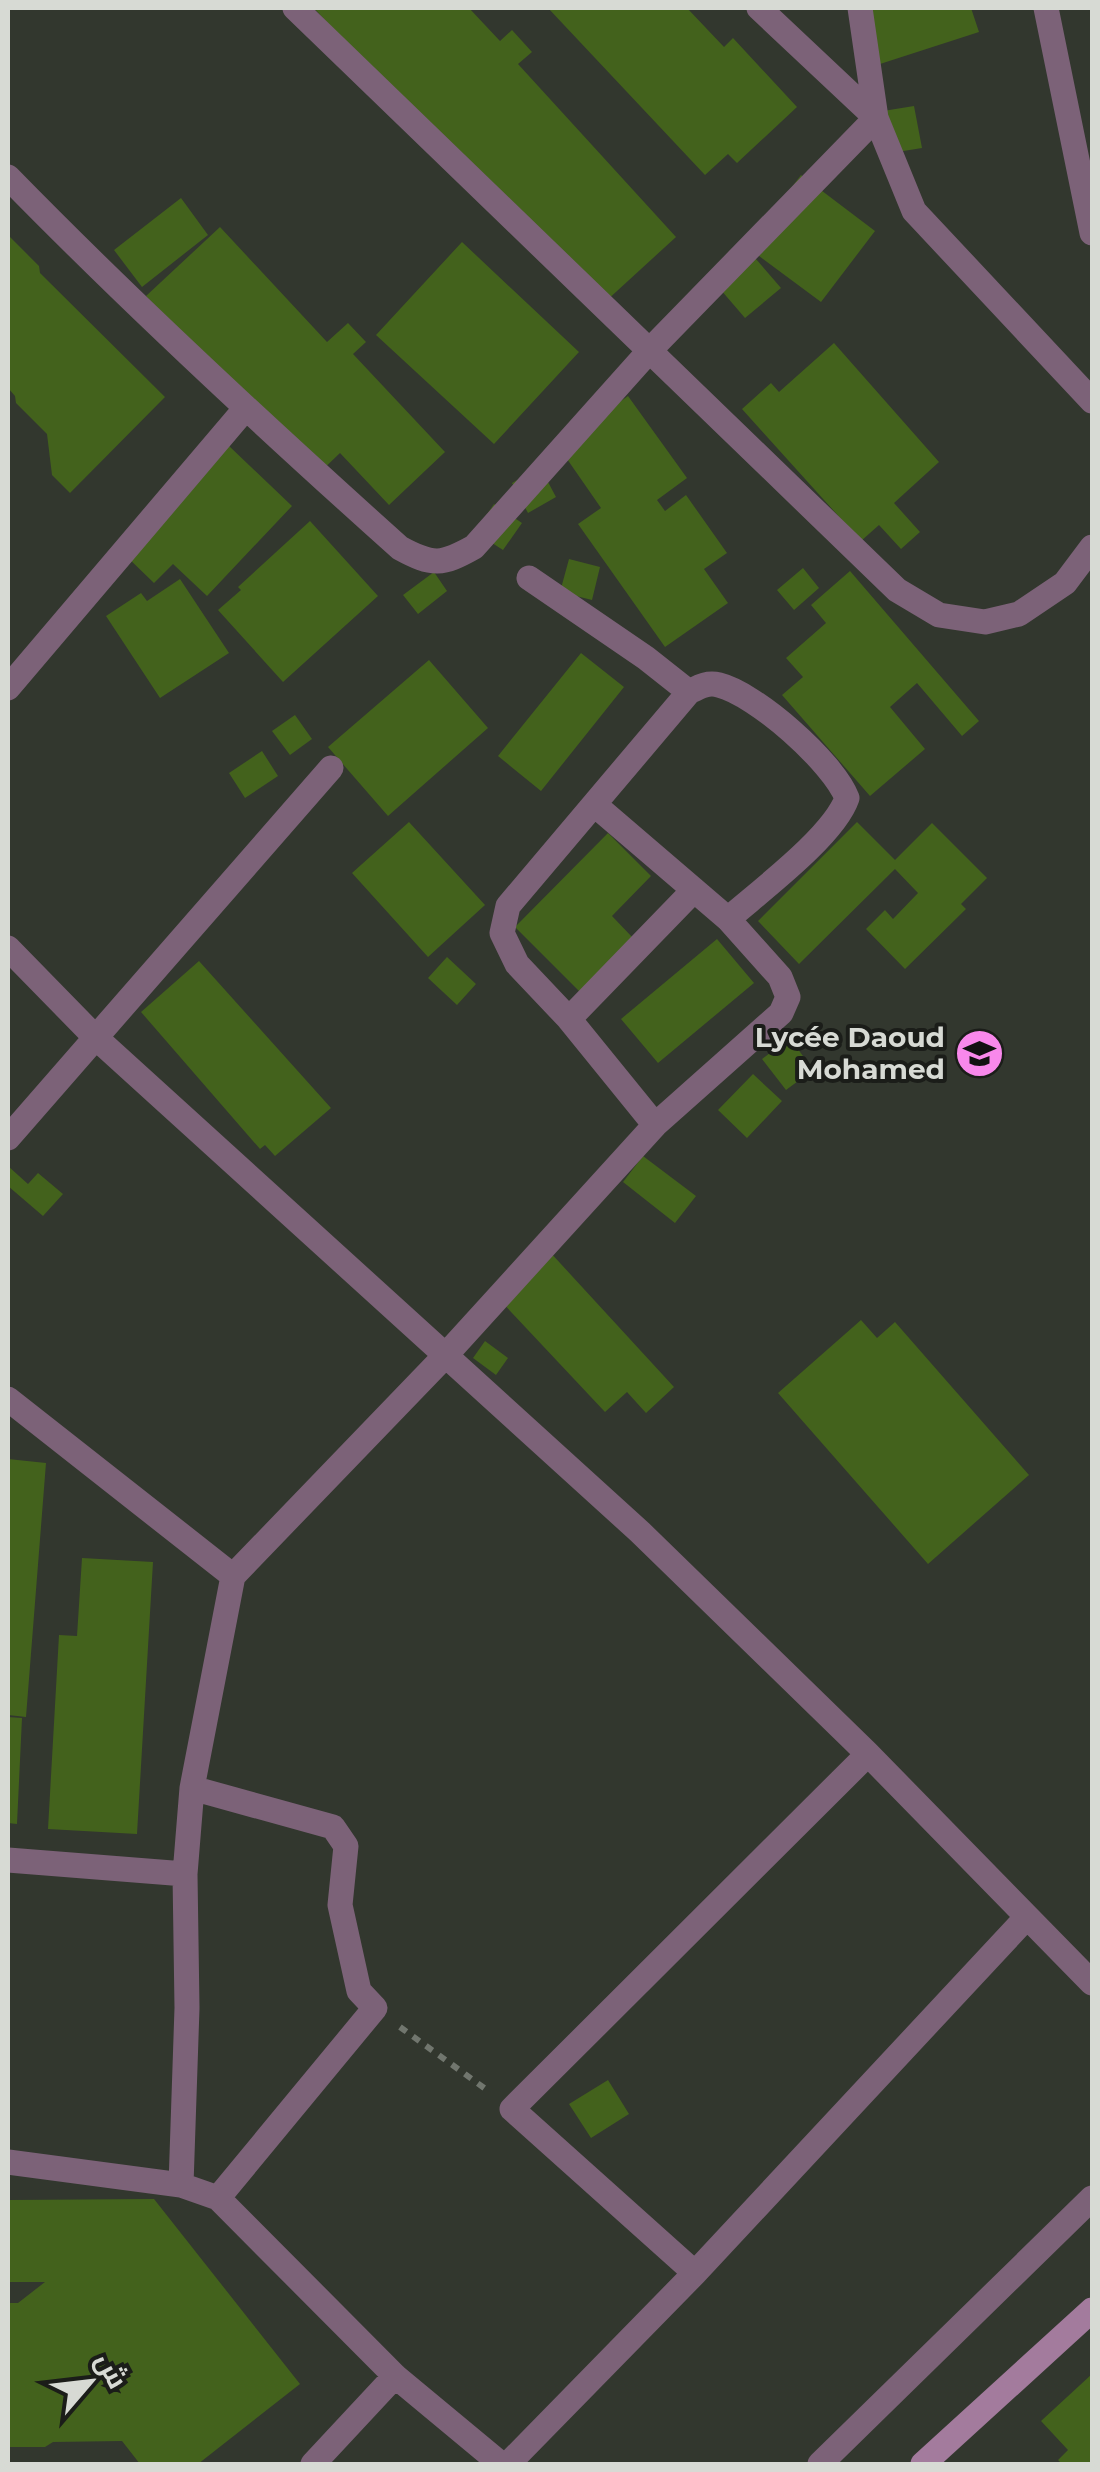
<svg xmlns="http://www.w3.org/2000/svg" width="1100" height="2472" font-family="Montserrat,Cairo,sans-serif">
<rect width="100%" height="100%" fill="#32372e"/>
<path fill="#43621c" d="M 314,8 L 469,8 L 500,41 L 512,30 L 532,52 L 518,64 L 676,237 L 593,313 Z
M 548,8 L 687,8 L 724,47 L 733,38 L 797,107 L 737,163 L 728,154 L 705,175 Z
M 862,8 L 971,8 L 979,32 L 880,64 Z
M 914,106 L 922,148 L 885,154 L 877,112 Z
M 801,175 L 875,231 L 821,302 L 747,247 Z
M 181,198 L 208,235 L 142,287 L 114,250 Z
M 220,227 L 327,342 L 348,323 L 366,342 L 353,354 L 445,452 L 389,505 L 340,453 L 315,477 L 146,296 Z
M 8,235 L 39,266 L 40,273 L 165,397 L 70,493 L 52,475 L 47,434 L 16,403 L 15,396 L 8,388 Z
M 462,242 L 579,352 L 494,444 L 376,335 Z
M 743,244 L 781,288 L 745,318 L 708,275 Z
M 834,343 L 939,462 L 894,503 L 920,532 L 901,549 L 879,525 L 861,541 L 742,409 L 771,383 L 779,392 Z
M 628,396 L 687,478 L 657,500 L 665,511 L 686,495 L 727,553 L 704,569 L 728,603 L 665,647 L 578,524 L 601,508 L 558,446 Z
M 228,445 L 292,506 L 207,596 L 173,564 L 154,583 L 124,554 Z
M 540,467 L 556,497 L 528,513 L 512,483 Z
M 494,504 L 522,523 L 503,550 L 475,532 Z
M 310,521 L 378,596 L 283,682 L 218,610 L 241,590 L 238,587 Z
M 569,559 L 600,567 L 592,600 L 560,592 Z
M 803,568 L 819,588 L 794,610 L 777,590 Z
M 850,571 L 979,721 L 962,736 L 917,683 L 890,707 L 925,749 L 870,796 L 782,695 L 803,677 L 786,658 L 826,623 L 811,605 Z
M 434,572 L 447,591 L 418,614 L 403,595 Z
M 180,579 L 229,653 L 160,698 L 106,616 L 141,593 L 147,601 Z
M 581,653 L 624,687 L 541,791 L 498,756 Z
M 429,660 L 488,728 L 388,816 L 328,747 Z
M 295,715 L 312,739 L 290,755 L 272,731 Z
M 262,751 L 278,776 L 245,798 L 229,773 Z
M 409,822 L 485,905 L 428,957 L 352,873 Z
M 857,822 L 895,860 L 932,823 L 987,878 L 961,904 L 966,909 L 905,969 L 866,929 L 885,910 L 893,919 L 918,893 L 895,869 L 799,964 L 758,921 Z
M 608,833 L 651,876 L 612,916 L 633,938 L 580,992 L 515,927 Z
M 717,939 L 754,983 L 658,1063 L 621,1019 Z
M 447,957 L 476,984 L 457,1005 L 428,978 Z
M 199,961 L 331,1108 L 275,1156 L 265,1145 L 260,1149 L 141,1012 Z
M 790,1038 L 813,1070 L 786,1090 L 762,1059 Z
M 753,1074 L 782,1101 L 747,1138 L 718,1110 Z
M 643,1156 L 696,1196 L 675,1223 L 623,1182 Z
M 8,1166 L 28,1184 L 38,1173 L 63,1194 L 43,1216 L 8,1186 Z
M 549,1251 L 674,1387 L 646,1413 L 627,1392 L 605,1412 L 498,1298 Z
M 861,1320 L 877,1338 L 895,1322 L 1029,1475 L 928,1564 L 778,1393 Z
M 485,1341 L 508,1358 L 496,1375 L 473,1358 Z
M 8,1459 L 46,1463 L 26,1717 L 8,1715 Z
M 82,1558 L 153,1562 L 137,1834 L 48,1829 L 59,1635 L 77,1636 Z
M 8,1717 L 22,1718 L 17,1824 L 8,1823 Z
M 608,2080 L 629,2114 L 591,2138 L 569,2104 Z
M 154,2199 L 300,2384 L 198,2464 L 140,2464 L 122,2441 L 53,2442 L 45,2447 L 8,2447 L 8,2303 L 18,2303 L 45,2282 L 8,2282 L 8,2200 Z
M 1092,2374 L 1092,2464 L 1062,2464 L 1058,2460 L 1068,2450 L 1041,2421 Z"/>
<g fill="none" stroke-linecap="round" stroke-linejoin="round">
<path stroke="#71766e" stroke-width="6" stroke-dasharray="8 8" stroke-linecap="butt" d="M 400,2027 L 487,2090"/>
<path stroke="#7c6278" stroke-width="25" d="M 295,8 L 897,590 L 939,615 L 985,622 L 1019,614 L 1065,583 L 1092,547
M 759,8 L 876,118
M 860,8 L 876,118 L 914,211 L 1092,401
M 1046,8 L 1092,233
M 8,177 C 134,306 266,428 400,548 C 433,566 442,565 474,547 L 651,349 L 876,118
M 529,578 L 646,658 L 689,692 L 508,906 L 502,933 L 517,964 L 569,1019
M 8,688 L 245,409
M 689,692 C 699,687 707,682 719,685 C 756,694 833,762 847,798 C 834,836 760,891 728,919
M 8,948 L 94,1036 L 640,1532 L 868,1754 L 1092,1983
M 655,1125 L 569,1019 L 693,891
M 8,1138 L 331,768
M 8,1399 L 233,1576
M 192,1788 L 333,1827 L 346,1846 L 340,1905 L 359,1991 L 375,2008 L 218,2198
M 8,1860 L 185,1874
M 8,2162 L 181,2185 L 218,2198 L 395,2376 L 501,2464
M 181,2185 L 187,2008 L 185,1874 L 192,1788 L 233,1576 L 444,1357 L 655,1125 L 781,1013 L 788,997 L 780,977 L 728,919 L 595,805
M 695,2273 L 512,2109 L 868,1754
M 313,2464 L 395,2376
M 508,2464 L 695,2273 L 1026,1918
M 820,2464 L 1092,2198"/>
<path stroke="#a37b9d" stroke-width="25" d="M 923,2464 L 1092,2310"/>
</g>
<defs>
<symbol id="school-disc" viewBox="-11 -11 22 22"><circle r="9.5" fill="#f888eb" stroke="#1b1d19"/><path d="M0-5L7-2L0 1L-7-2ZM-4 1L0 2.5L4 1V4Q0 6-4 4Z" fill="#111"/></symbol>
</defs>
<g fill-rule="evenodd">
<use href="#school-disc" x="952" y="1026" width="55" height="55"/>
</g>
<g text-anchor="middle" stroke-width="8" stroke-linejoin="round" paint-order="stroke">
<g font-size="28" font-weight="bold" fill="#d7dad4" stroke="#1b1d19" text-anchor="end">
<text x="945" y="1047">Lycée Daoud<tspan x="945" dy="32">Mohamed</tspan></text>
</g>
</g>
<rect width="1100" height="2472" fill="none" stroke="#d7dad4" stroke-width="20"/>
<g transform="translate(90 2382) rotate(62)" stroke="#1b1d19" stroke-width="8" paint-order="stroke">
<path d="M0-8L18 38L0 25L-18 38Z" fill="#d7dad4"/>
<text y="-15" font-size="28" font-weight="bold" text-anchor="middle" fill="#d7dad4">ش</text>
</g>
</svg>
